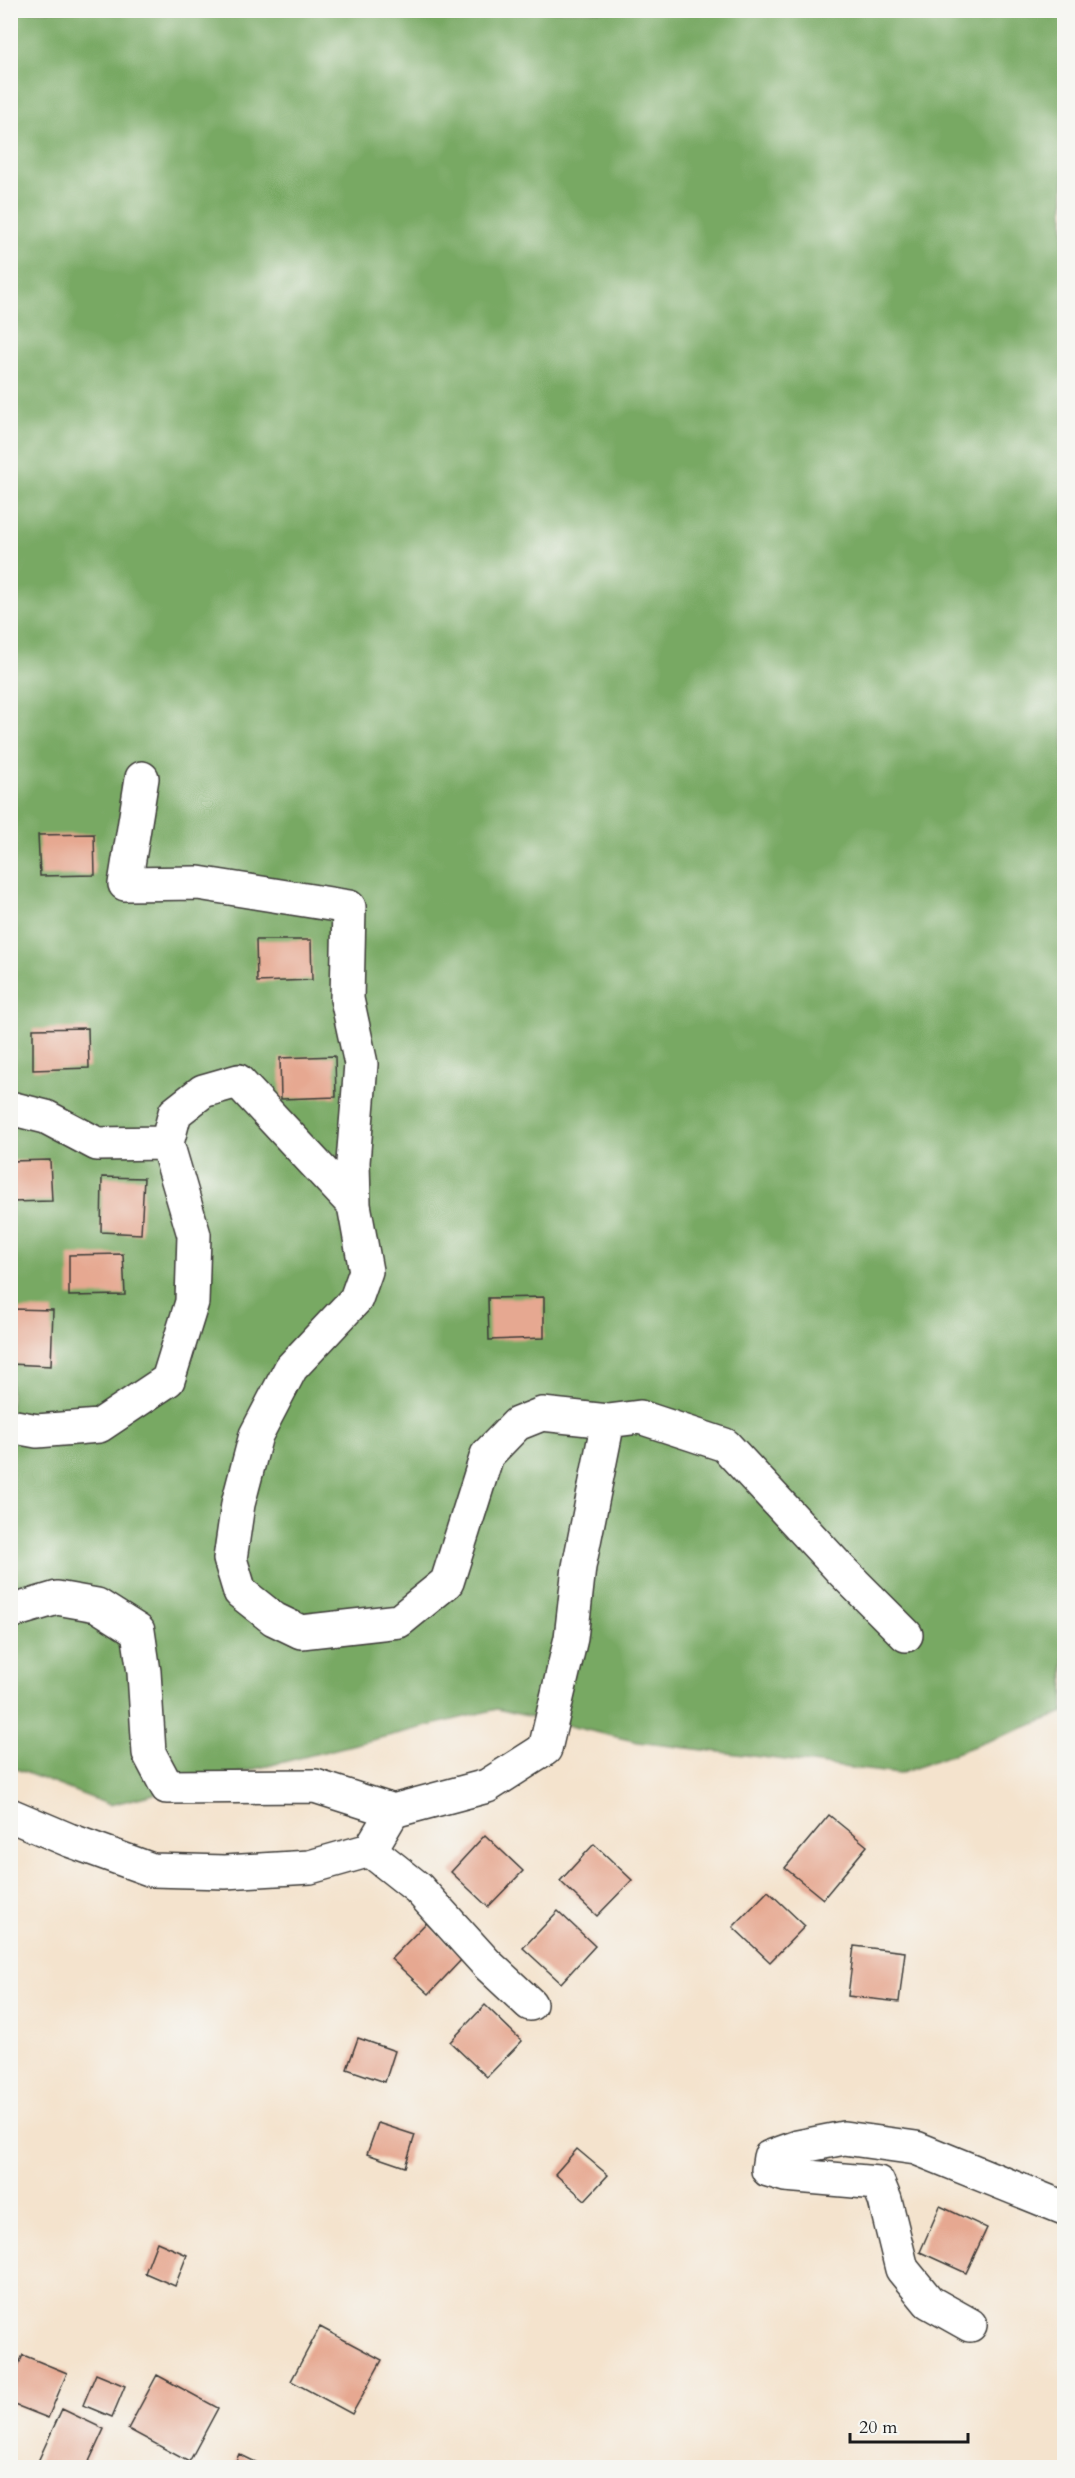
<svg xmlns="http://www.w3.org/2000/svg" width="1075" height="2478" font-family="Cardo,serif">
<rect width="100%" height="100%" fill="#f6f6f2"/>
<filter id="ink" filterUnits="userSpaceOnUse"><feTurbulence type="fractalNoise" baseFrequency=".0167" numOctaves="2"/><feDisplacementMap in="SourceGraphic" scale="12" xChannelSelector="R" yChannelSelector="G"/><feConvolveMatrix kernelMatrix="1 2 1 2 8 2 1 2 1" color-interpolation-filters="sRGB"/></filter>
<filter id="wash" filterUnits="userSpaceOnUse"><feTurbulence type="fractalNoise" baseFrequency=".008" numOctaves="4" result="noise"/><feDisplacementMap in="SourceGraphic" scale="24" xChannelSelector="R" yChannelSelector="G"/><feGaussianBlur stdDeviation="1.35" result="paint"/><feColorMatrix in="noise" values="0 0 0 0 0 0 0 0 0 0 0 0 0 0 0 0 0 1.4 0 .05"/><feComposite in="paint" operator="in"/></filter>
<g filter="url(#wash)">
<rect width="100%" height="100%" fill="#f4e3cd"/>
<path fill="#78a963" stroke="#4a6240" stroke-width="1.5" d="M 10,11 L 1064,11 L 1064,1713 L 899,1774 L 638,1742 L 497,1709 L 110,1805 L 11,1767 Z"/>
<g id="blocks">
<path fill="#e6a891" d="M 94,834 L 95,875 L 40,876 L 38,835 Z
M 256,940 L 311,940 L 312,980 L 257,982 Z
M 88,1028 L 89,1068 L 33,1070 L 33,1029 Z
M 335,1056 L 336,1097 L 281,1099 L 280,1058 Z
M 50,1160 L 52,1201 L 10,1202 L 10,1161 Z
M 102,1177 L 144,1178 L 141,1234 L 101,1232 Z
M 123,1254 L 125,1295 L 69,1296 L 69,1255 Z
M 544,1297 L 544,1338 L 489,1340 L 488,1298 Z
M 12,1309 L 53,1310 L 51,1366 L 10,1364 Z
M 829,1815 L 867,1846 L 823,1899 L 785,1868 Z
M 485,1835 L 523,1871 L 488,1907 L 451,1872 Z
M 594,1844 L 632,1880 L 597,1916 L 560,1881 Z
M 768,1891 L 805,1926 L 770,1962 L 733,1927 Z
M 558,1911 L 595,1946 L 561,1983 L 523,1948 Z
M 426,1923 L 463,1958 L 429,1994 L 391,1959 Z
M 854,1946 L 905,1952 L 899,2002 L 848,1996 Z
M 485,2005 L 522,2041 L 487,2077 L 450,2042 Z
M 358,2038 L 395,2051 L 385,2082 L 347,2069 Z
M 378,2123 L 415,2135 L 405,2167 L 367,2154 Z
M 577,2149 L 608,2175 L 585,2200 L 555,2174 Z
M 940,2206 L 987,2228 L 966,2273 L 920,2252 Z
M 157,2242 L 187,2255 L 175,2286 L 145,2273 Z
M 320,2327 L 382,2360 L 352,2414 L 291,2381 Z
M 23,2355 L 67,2373 L 48,2418 L 10,2403 L 10,2384 Z
M 96,2374 L 125,2386 L 112,2417 L 83,2405 Z
M 157,2375 L 218,2408 L 189,2462 L 128,2429 Z
M 62,2409 L 104,2429 L 86,2468 L 35,2468 Z
M 239,2454 L 268,2468 L 233,2468 Z"/>
</g>
</g>
<g filter="url(#ink)">
<use href="#blocks" fill-opacity="0" stroke="#3c3a37" stroke-width="1.5"/>
<g fill="none" stroke-linecap="round" stroke-linejoin="round">
<defs>
<path id="street" d="M 142,778 L 125,884 L 198,883 L 349,907 L 347,999 L 361,1064 L 353,1162 L 354,1205 L 366,1271 L 356,1299 L 291,1368 L 256,1435 L 238,1504 L 230,1559 L 240,1592 L 274,1619 L 301,1632 L 399,1621 L 447,1582 L 487,1455 L 517,1424 L 542,1414 L 608,1421 L 640,1417 L 725,1445 L 841,1570 L 906,1635
M 10,1108 L 46,1117 L 97,1144 L 167,1143
M 10,1426 L 37,1431 L 99,1426 L 168,1380 L 192,1302 L 194,1235 L 167,1143 L 175,1113 L 203,1091 L 238,1081 L 354,1205
M 10,1612 L 57,1598 L 97,1605 L 138,1631 L 144,1672 L 149,1753 L 167,1787 L 315,1786 L 393,1811 L 487,1786 L 545,1749 L 571,1638 L 579,1567 L 608,1421
M 10,1815 L 69,1840 L 152,1870 L 225,1872 L 310,1867 L 370,1850 L 393,1811
M 370,1850 L 418,1888 L 487,1964 L 530,2004
M 970,2325 L 929,2302 L 902,2269 L 885,2200 L 878,2183 L 785,2175 L 768,2170 L 770,2157 L 798,2147 L 844,2138 L 916,2148 L 1064,2208"/>
</defs>
<use href="#street" stroke="#3c3a37" stroke-width="36"/>
<use href="#street" stroke="#fff" stroke-width="33"/>
</g>
</g>
<rect width="1075" height="2478" fill="none" stroke="#f6f6f2" stroke-width="36"/>
<path d="M850 2433v9h118v-9" fill="none" stroke="#1c1c1c" stroke-width="3"/>
<text x="859" y="2433" font-size="18" fill="#1c1c1c" stroke="#f6f6f2" stroke-width="4.5" paint-order="stroke">20 m</text>
</svg>
